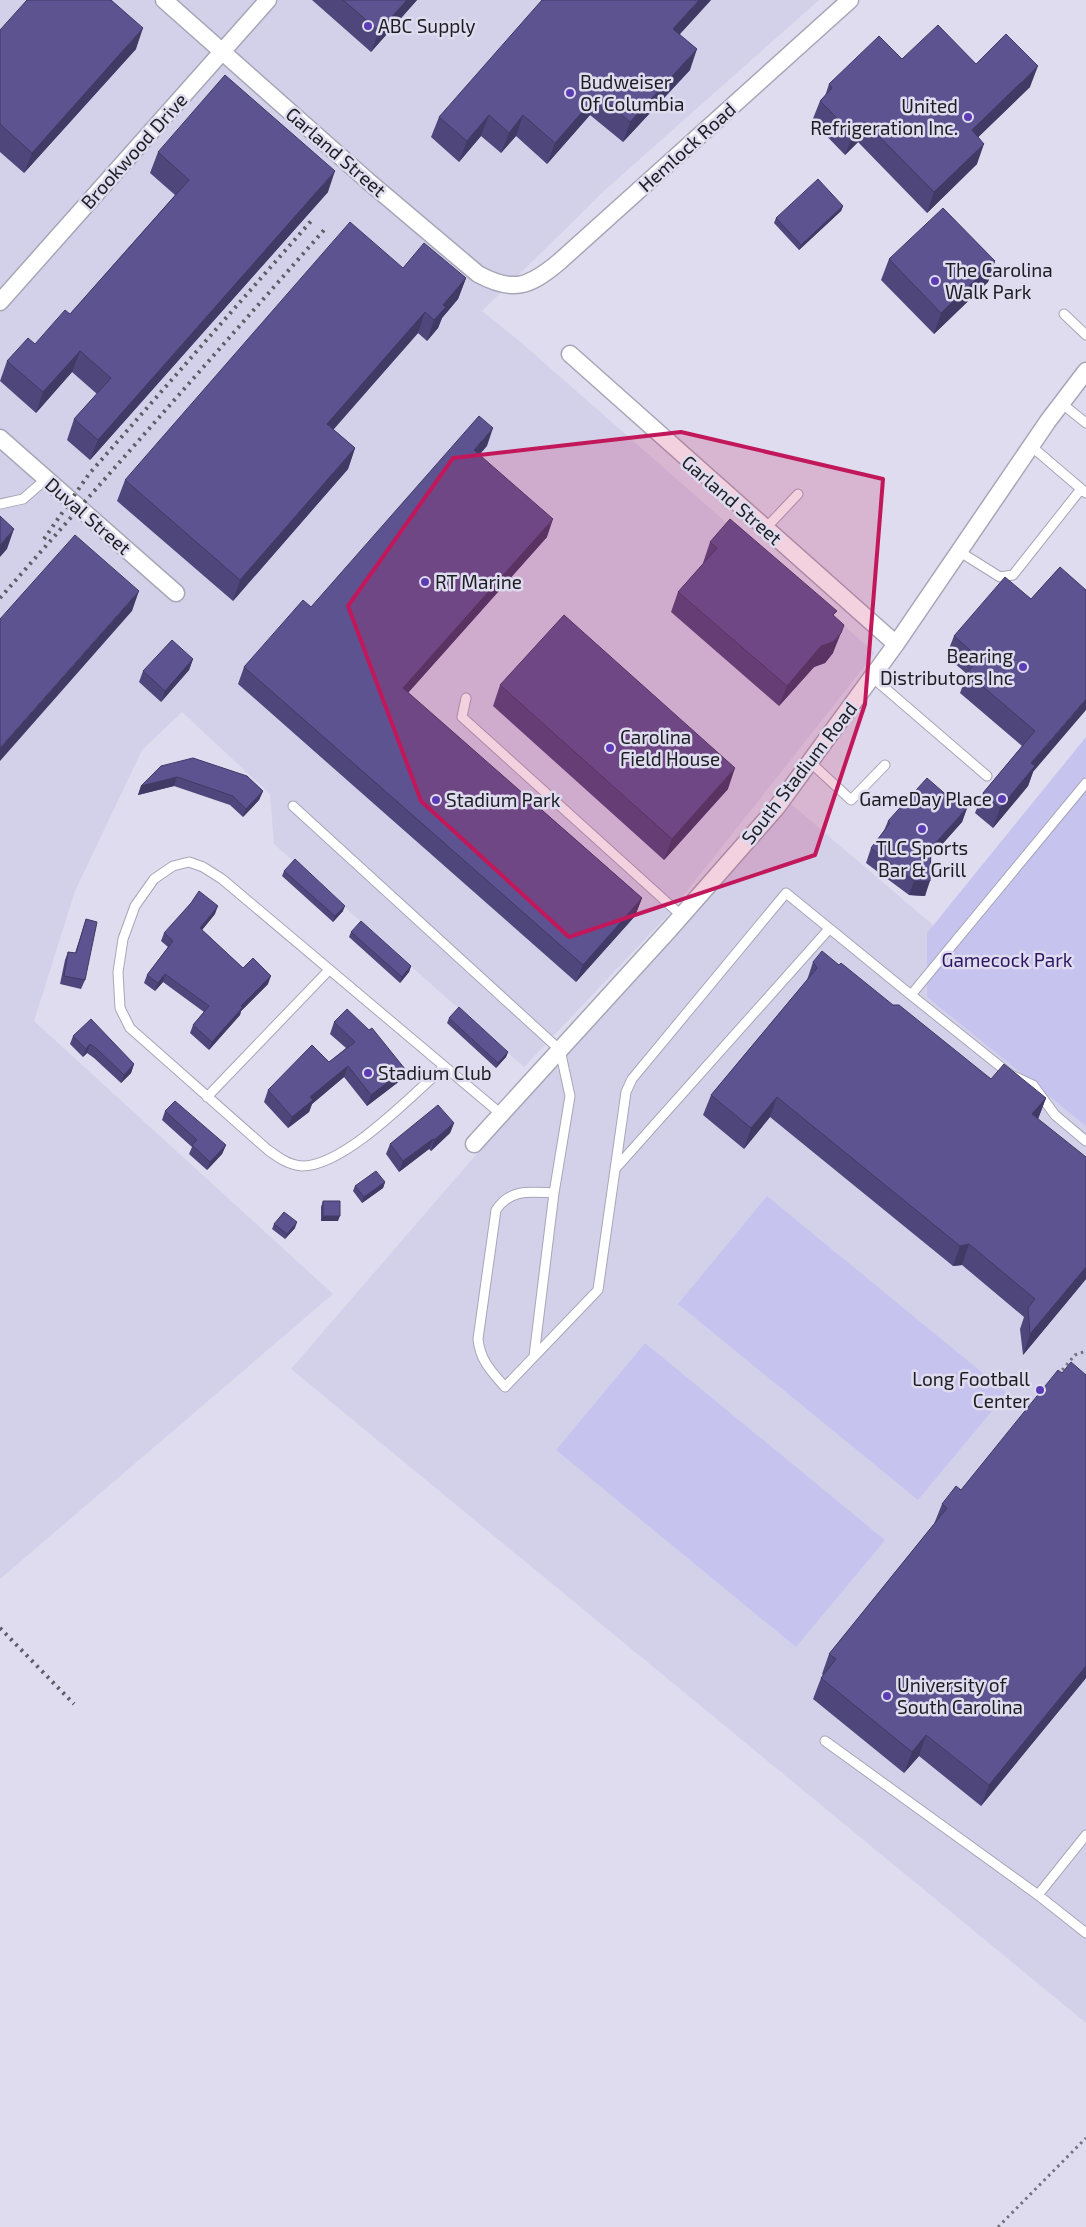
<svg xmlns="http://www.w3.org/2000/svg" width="1086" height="2227" font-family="'Exo 2',sans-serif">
<rect width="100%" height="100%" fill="#dedcee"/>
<path fill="#d3d1ea" d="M 0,0 L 819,0 L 605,190 L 482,311 L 517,339 L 875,653 L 668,915 L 524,1067 L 274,844 L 270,794 L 182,712 L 142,750 L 75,891 L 34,1021 L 333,1294 L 0,1579 Z
M 1086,783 L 1086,2023 L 291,1369 L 784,798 L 954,943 Z"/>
<path fill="#c7c3ef" d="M 1086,737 L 1086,1126 L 927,997 L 927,933 Z
M 767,1196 L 1007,1393 L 918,1500 L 678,1304 Z
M 645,1343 L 885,1540 L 796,1647 L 556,1450 Z"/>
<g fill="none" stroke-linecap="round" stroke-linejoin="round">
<defs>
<path id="service" d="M 1064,314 L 1086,335
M 1061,403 L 1086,423
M 1031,446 L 1086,493
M 0,504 L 23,499 L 46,479
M 765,529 L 798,494
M 960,552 L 1000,577 L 1013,575 L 1081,489
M 872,677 L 987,776
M 466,698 L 462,717 L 682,916
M 810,762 L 851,800 L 885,765
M 1086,783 L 911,995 L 1011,1075 L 1033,1085 L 1055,1115 L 1086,1141
M 293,806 L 560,1050 L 570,1096 L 554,1193
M 444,1067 C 412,1095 345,1166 302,1166 C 289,1165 279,1158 268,1150 L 130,1028 L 120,1008 L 118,972 L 123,939 L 135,906 L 154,879 L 173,866 L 189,862 L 203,867 L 222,879 C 315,957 408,1036 501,1114
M 207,1097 L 329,970
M 615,1169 L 829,929
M 534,1356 L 554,1193 C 530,1192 511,1188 496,1210 L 478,1339 C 480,1360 491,1371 505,1387 L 598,1290 L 626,1092 L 632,1079 L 786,893 L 911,995
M 825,1741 L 1038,1895 L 1086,1933
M 1038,1895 L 1086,1835"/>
<path id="minor" d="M 164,0 L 368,181 L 478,274 C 513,293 529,287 559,262 L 850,0
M 0,302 L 268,0
M 570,354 L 896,644
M 0,438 L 176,593
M 474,1144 L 669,930 L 777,807 L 896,644 L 1048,421 L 1086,371"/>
</defs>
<use href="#service" stroke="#a7a6b7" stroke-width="11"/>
<use href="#minor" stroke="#a7a6b7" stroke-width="19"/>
<path stroke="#73727e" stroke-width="3" stroke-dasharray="2.5 4" stroke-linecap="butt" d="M 1058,1375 L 1075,1355 L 1086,1351
M 998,2227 L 1086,2138"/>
<use href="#service" stroke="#fff" stroke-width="9"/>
<use href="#minor" stroke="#fff" stroke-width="16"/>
<path stroke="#5e5d67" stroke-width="4" stroke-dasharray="2.5 5" stroke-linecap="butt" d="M 44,539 L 89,474 L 312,220
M 0,598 L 325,229
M 0,1628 L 74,1704"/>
</g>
<path fill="#4f477c" d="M 312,0 L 417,0 L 371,52 Z
M 711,0 L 680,34 L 690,70 L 623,142 L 590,115 L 547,164 L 516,136 L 501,153 L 481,136 L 459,162 L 431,137 L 439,117 Z
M 0,30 L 136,49 L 24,173 L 0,152 Z
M 902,59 L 976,64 L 1030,87 L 978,137 L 977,164 L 927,213 L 858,142 L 845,155 L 812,121 L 820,101 L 825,96 L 829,84 Z
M 158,152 L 328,192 L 90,460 L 67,440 L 74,419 L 97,394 L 72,372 L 36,413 L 0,381 L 7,361 L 35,344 L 70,314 L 175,195 L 150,173 Z
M 843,206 L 841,211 L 799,250 L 774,223 L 776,218 Z
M 889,259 L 995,261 L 988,282 L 934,334 L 881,280 Z
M 403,268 L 466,278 L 458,299 L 442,318 L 438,328 L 427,341 L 418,333 L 333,429 L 355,448 L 348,469 L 233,601 L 117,501 L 125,480 Z
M 487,446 L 479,454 L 547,537 L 408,693 L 642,898 L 635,916 L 576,982 L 238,684 L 244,667 L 311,607 Z
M 710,542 L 835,617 L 833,653 L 825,663 L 814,667 L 779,706 L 671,612 L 678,592 L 704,563 L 703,563 Z
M 1060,567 L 1033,772 L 1028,786 L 993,828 L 975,813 L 983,793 L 1022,746 L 960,693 L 967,674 L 946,656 L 954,636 L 1031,599 Z
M 193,659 L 189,670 L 161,702 L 139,682 L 143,671 Z
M 500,685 L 728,789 L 664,860 L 493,706 Z
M 161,766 L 263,791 L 259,800 L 243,817 L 230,805 L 174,786 L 138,795 L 141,786 Z
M 951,799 L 967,808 L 962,822 L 931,857 L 925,896 L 909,895 L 866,863 L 871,848 L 883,833 L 888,821 Z
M 284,871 L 343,911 L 333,922 L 282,876 Z
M 215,914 L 202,930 L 243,968 L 268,984 L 241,1011 L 240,1015 L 209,1050 L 190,1033 L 193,1025 L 204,1012 L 163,982 L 155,991 L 144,983 L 147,975 L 168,947 L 161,941 L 164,933 Z
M 86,919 L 85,980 L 81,989 L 60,984 L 65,960 L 68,952 L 75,953 Z
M 351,932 L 411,966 L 409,972 L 400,983 L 349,937 Z
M 813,962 L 839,965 L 991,1079 L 1046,1098 L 1038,1119 L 1086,1279 L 1023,1355 L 1020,1329 L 1024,1317 L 962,1265 L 953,1266 L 770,1117 L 744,1149 L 703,1115 L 711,1095 L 807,980 Z
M 449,1018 L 508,1052 L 506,1057 L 496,1068 L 447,1023 Z
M 334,1022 L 405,1069 L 401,1080 L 367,1106 L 344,1077 L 312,1104 L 309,1112 L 288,1128 L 264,1102 L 268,1090 L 329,1062 L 346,1048 L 330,1034 Z
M 73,1036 L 134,1064 L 131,1073 L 121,1083 L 94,1058 L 87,1053 L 83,1057 L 70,1044 Z
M 165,1111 L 226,1145 L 222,1154 L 207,1170 L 189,1154 L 192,1147 L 162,1120 Z
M 454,1123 L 450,1133 L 431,1151 L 429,1149 L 399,1172 L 386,1154 L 390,1144 Z
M 385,1182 L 383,1188 L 362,1203 L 353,1191 L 355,1186 Z
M 323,1201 L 338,1221 L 321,1221 L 321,1207 Z
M 274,1224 L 295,1228 L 285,1239 L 272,1229 Z
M 1062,1373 L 1086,1678 L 981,1806 L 919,1756 L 904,1773 L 813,1699 L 821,1678 L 823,1675 L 822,1674 L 829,1654 L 934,1524 L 942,1504 L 961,1490 Z"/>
<path fill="#403a65" d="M 407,0 L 417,0 L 371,52 L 379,31 Z
M 699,0 L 711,0 L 666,49 L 673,29 Z
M 143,28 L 136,49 L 24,173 L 32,153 Z
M 697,49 L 690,70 L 623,142 L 630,122 Z
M 1038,66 L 1030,87 L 964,151 L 972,130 Z
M 598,94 L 590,115 L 547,164 L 555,143 Z
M 489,115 L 481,136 L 459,162 L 467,141 Z
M 523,115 L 516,136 L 501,153 L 509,133 Z
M 865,122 L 858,142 L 845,155 L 853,134 Z
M 984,144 L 977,164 L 927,213 L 934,192 Z
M 335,171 L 328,192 L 90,460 L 98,440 Z
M 843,206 L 841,211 L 799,250 L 801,245 Z
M 995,261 L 988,282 L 934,334 L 941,313 Z
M 466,278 L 458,299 L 442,318 L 438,328 L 427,341 L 434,320 L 443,305 Z
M 425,312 L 418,333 L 320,445 L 327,424 Z
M 80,351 L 72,372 L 36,413 L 43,392 Z
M 493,428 L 487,446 L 468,468 L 474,450 Z
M 355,448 L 348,469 L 233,601 L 240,580 Z
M 553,519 L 547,537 L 396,706 L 403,688 Z
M 14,529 L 7,549 L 0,557 L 0,545 Z
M 139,591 L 132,611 L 0,761 L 0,748 Z
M 841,633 L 833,653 L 825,663 L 814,667 L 779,706 L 787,686 L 821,646 Z
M 193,659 L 189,670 L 161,702 L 165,691 Z
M 1086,699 L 1086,710 L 1033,772 L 1028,786 L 993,828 L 1000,808 L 1031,763 Z
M 735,768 L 728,789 L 664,860 L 672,839 Z
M 177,777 L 174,786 L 138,795 L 141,786 Z
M 263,791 L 259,800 L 243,817 L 246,809 Z
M 967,808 L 962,822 L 926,862 L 931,848 Z
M 914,881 L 930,881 L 925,896 L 909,895 Z
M 642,898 L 635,916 L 576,982 L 583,965 Z
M 218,906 L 215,914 L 197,936 L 200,928 Z
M 345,906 L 343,911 L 333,922 L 335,916 Z
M 411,966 L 409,972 L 400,983 L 402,977 Z
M 165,974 L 163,982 L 155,991 L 158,983 Z
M 271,976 L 268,984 L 241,1011 L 240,1015 L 209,1050 L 212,1042 L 241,1006 Z
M 90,1044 L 87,1053 L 83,1057 L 86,1049 Z
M 508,1052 L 506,1057 L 496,1068 L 498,1063 Z
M 134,1064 L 131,1073 L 121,1083 L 124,1075 Z
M 348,1066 L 344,1077 L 312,1104 L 309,1112 L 288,1128 L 292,1117 L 310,1097 Z
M 405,1069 L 401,1080 L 367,1106 L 371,1095 Z
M 777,1097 L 770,1117 L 744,1149 L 751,1128 Z
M 1046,1098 L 1038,1119 L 1032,1114 Z
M 454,1123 L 450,1133 L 431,1151 L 434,1140 Z
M 433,1139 L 429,1149 L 399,1172 L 403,1161 Z
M 226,1145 L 222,1154 L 207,1170 L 210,1162 Z
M 385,1182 L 383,1188 L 362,1203 L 364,1197 Z
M 323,1216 L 340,1216 L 338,1221 L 321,1221 Z
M 297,1222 L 295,1228 L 285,1239 L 287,1234 Z
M 969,1244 L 962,1265 L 953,1266 L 960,1246 Z
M 1086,1267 L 1086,1279 L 1023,1355 L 1030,1334 Z
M 1086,1666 L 1086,1678 L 981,1806 L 989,1785 Z
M 926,1735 L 919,1756 L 904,1773 L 912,1752 Z"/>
<path fill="#5c5390" stroke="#403a65" d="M 27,0 L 111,0 L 143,28 L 32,153 L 0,124 L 0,30 Z
M 343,0 L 407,0 L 379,31 Z
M 542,0 L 699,0 L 673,29 L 697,49 L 630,122 L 598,94 L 555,143 L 523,115 L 509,133 L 489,115 L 467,141 L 439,117 Z
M 938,25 L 976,64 L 1006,34 L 1038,66 L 972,130 L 984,144 L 934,192 L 865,122 L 853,134 L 820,101 L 832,88 L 829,84 L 879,36 L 902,59 Z
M 225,75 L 335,171 L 98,440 L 74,419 L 111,378 L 80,351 L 43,392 L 7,361 L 28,338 L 35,344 L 65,310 L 70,314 L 189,180 L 158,152 Z
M 818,179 L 843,206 L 801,245 L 776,218 Z
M 943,208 L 995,261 L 941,313 L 889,259 Z
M 350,222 L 403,268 L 424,243 L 466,278 L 443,305 L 446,307 L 434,320 L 425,312 L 327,424 L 355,448 L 240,580 L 125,480 Z
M 479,416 L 493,428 L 474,450 L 553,519 L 403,688 L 642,898 L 583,965 L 244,667 L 303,600 L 311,607 Z
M 0,516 L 14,529 L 0,545 Z
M 730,519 L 837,611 L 833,615 L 844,625 L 841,633 L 833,642 L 821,646 L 787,686 L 678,592 L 717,548 L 710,542 Z
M 75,535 L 139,591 L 0,748 L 0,619 Z
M 1060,567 L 1086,590 L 1086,699 L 1031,763 L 1035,766 L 1000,808 L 983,793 L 1035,731 L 967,673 L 979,658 L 954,636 L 1005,577 L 1031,599 Z
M 564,615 L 735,768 L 672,839 L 500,685 Z
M 172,640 L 193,659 L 165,691 L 143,671 Z
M 193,758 L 247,776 L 263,791 L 246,809 L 233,796 L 177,777 L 141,786 L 161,766 Z
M 927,778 L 951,799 L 953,796 L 967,808 L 931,848 L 930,881 L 914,881 L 871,848 L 890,823 L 888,821 Z
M 295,859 L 345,906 L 335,916 L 284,871 Z
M 199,891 L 218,906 L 200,928 L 243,968 L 253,958 L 271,976 L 241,1006 L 243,1007 L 212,1042 L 193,1025 L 209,1006 L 165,974 L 158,983 L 147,975 L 173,941 L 164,933 L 191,903 Z
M 86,919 L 97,922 L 85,980 L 64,976 L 68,952 L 76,953 Z
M 361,921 L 411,966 L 402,977 L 351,932 Z
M 822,951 L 839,965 L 841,963 L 893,1005 L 899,1005 L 991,1079 L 1004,1064 L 1046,1098 L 1032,1114 L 1086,1157 L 1086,1267 L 1030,1334 L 1028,1308 L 1035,1299 L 969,1244 L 960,1246 L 777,1097 L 751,1128 L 711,1095 L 817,968 L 813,962 Z
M 459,1007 L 508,1052 L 498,1063 L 449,1018 Z
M 347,1009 L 369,1030 L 372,1028 L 405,1069 L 371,1095 L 348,1066 L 310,1097 L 313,1100 L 292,1117 L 268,1090 L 312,1045 L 329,1062 L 355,1042 L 334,1022 Z
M 91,1019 L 134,1064 L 124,1075 L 97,1049 L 90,1044 L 86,1049 L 73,1036 Z
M 175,1101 L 226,1145 L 210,1162 L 192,1145 L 197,1140 L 165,1111 Z
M 438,1105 L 454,1123 L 434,1140 L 433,1139 L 403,1161 L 390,1144 Z
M 376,1171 L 385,1182 L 364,1197 L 355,1186 Z
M 323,1201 L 340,1201 L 340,1216 L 323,1216 Z
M 284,1212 L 297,1222 L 287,1234 L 274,1224 Z
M 1071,1362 L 1086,1375 L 1086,1666 L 989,1785 L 926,1735 L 912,1752 L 821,1678 L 836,1659 L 829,1654 L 947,1508 L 942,1504 L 956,1486 L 961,1490 L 1058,1370 L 1062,1373 Z"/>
<path fill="#c2185b" fill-opacity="0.2" stroke="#c2185b" stroke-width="4" stroke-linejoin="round" d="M 681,432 L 883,479 L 865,704 L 815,855 L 569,937 L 421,801 L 348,606 L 453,458 Z"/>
<g fill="#5b3cb5" stroke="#dedcee" stroke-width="2">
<circle cx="368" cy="26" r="5"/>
<circle cx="570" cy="93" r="5"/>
<circle cx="968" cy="117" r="5"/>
<circle cx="935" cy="281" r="5"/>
<circle cx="425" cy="582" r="5"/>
<circle cx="1023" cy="667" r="5"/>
<circle cx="610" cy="748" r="5"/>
<circle cx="1002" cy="799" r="5"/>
<circle cx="436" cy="800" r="5"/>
<circle cx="922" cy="829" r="5"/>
<circle cx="368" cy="1073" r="5"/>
<circle cx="1040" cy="1390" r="5"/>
<circle cx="887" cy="1696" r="5"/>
</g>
<g text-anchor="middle" stroke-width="5" stroke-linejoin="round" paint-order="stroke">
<g font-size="19" fill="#1c1c22" stroke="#dedcee" text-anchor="start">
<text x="378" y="33">ABC Supply</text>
<text x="580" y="89">Budweiser<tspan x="580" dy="22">Of Columbia</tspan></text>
<text x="958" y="113" text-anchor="end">United<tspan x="958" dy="22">Refrigeration Inc.</tspan></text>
<text x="945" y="277">The Carolina<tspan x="945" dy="22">Walk Park</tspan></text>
<text x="435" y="589">RT Marine</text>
<text x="1013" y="663" text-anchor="end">Bearing<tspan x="1013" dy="22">Distributors Inc</tspan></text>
<text x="620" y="744">Carolina<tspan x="620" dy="22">Field House</tspan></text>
<text x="992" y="806" text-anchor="end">GameDay Place</text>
<text x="446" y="807">Stadium Park</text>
<text x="922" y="855" text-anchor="middle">TLC Sports<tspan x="922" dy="22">Bar &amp; Grill</tspan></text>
<text x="378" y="1080">Stadium Club</text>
<text x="1030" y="1386" text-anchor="end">Long Football<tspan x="1030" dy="22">Center</tspan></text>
<text x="897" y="1692">University of<tspan x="897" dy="22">South Carolina</tspan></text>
</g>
<g font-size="19" fill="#1c1c22" stroke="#dedcee">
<text transform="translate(687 147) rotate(-42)" y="7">Hemlock Road</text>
<text transform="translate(134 151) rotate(-48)" y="7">Brookwood Drive</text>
<text transform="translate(336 152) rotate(41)" y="7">Garland Street</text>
<text transform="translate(732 500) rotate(41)" y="7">Garland Street</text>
<text transform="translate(88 516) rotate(41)" y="7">Duval Street</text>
<text transform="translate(799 773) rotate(-52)" y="7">South Stadium Road</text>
</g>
<g font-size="19" fill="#2c1563" stroke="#dedcee">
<text x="1007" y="967">Gamecock Park</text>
</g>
</g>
</svg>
